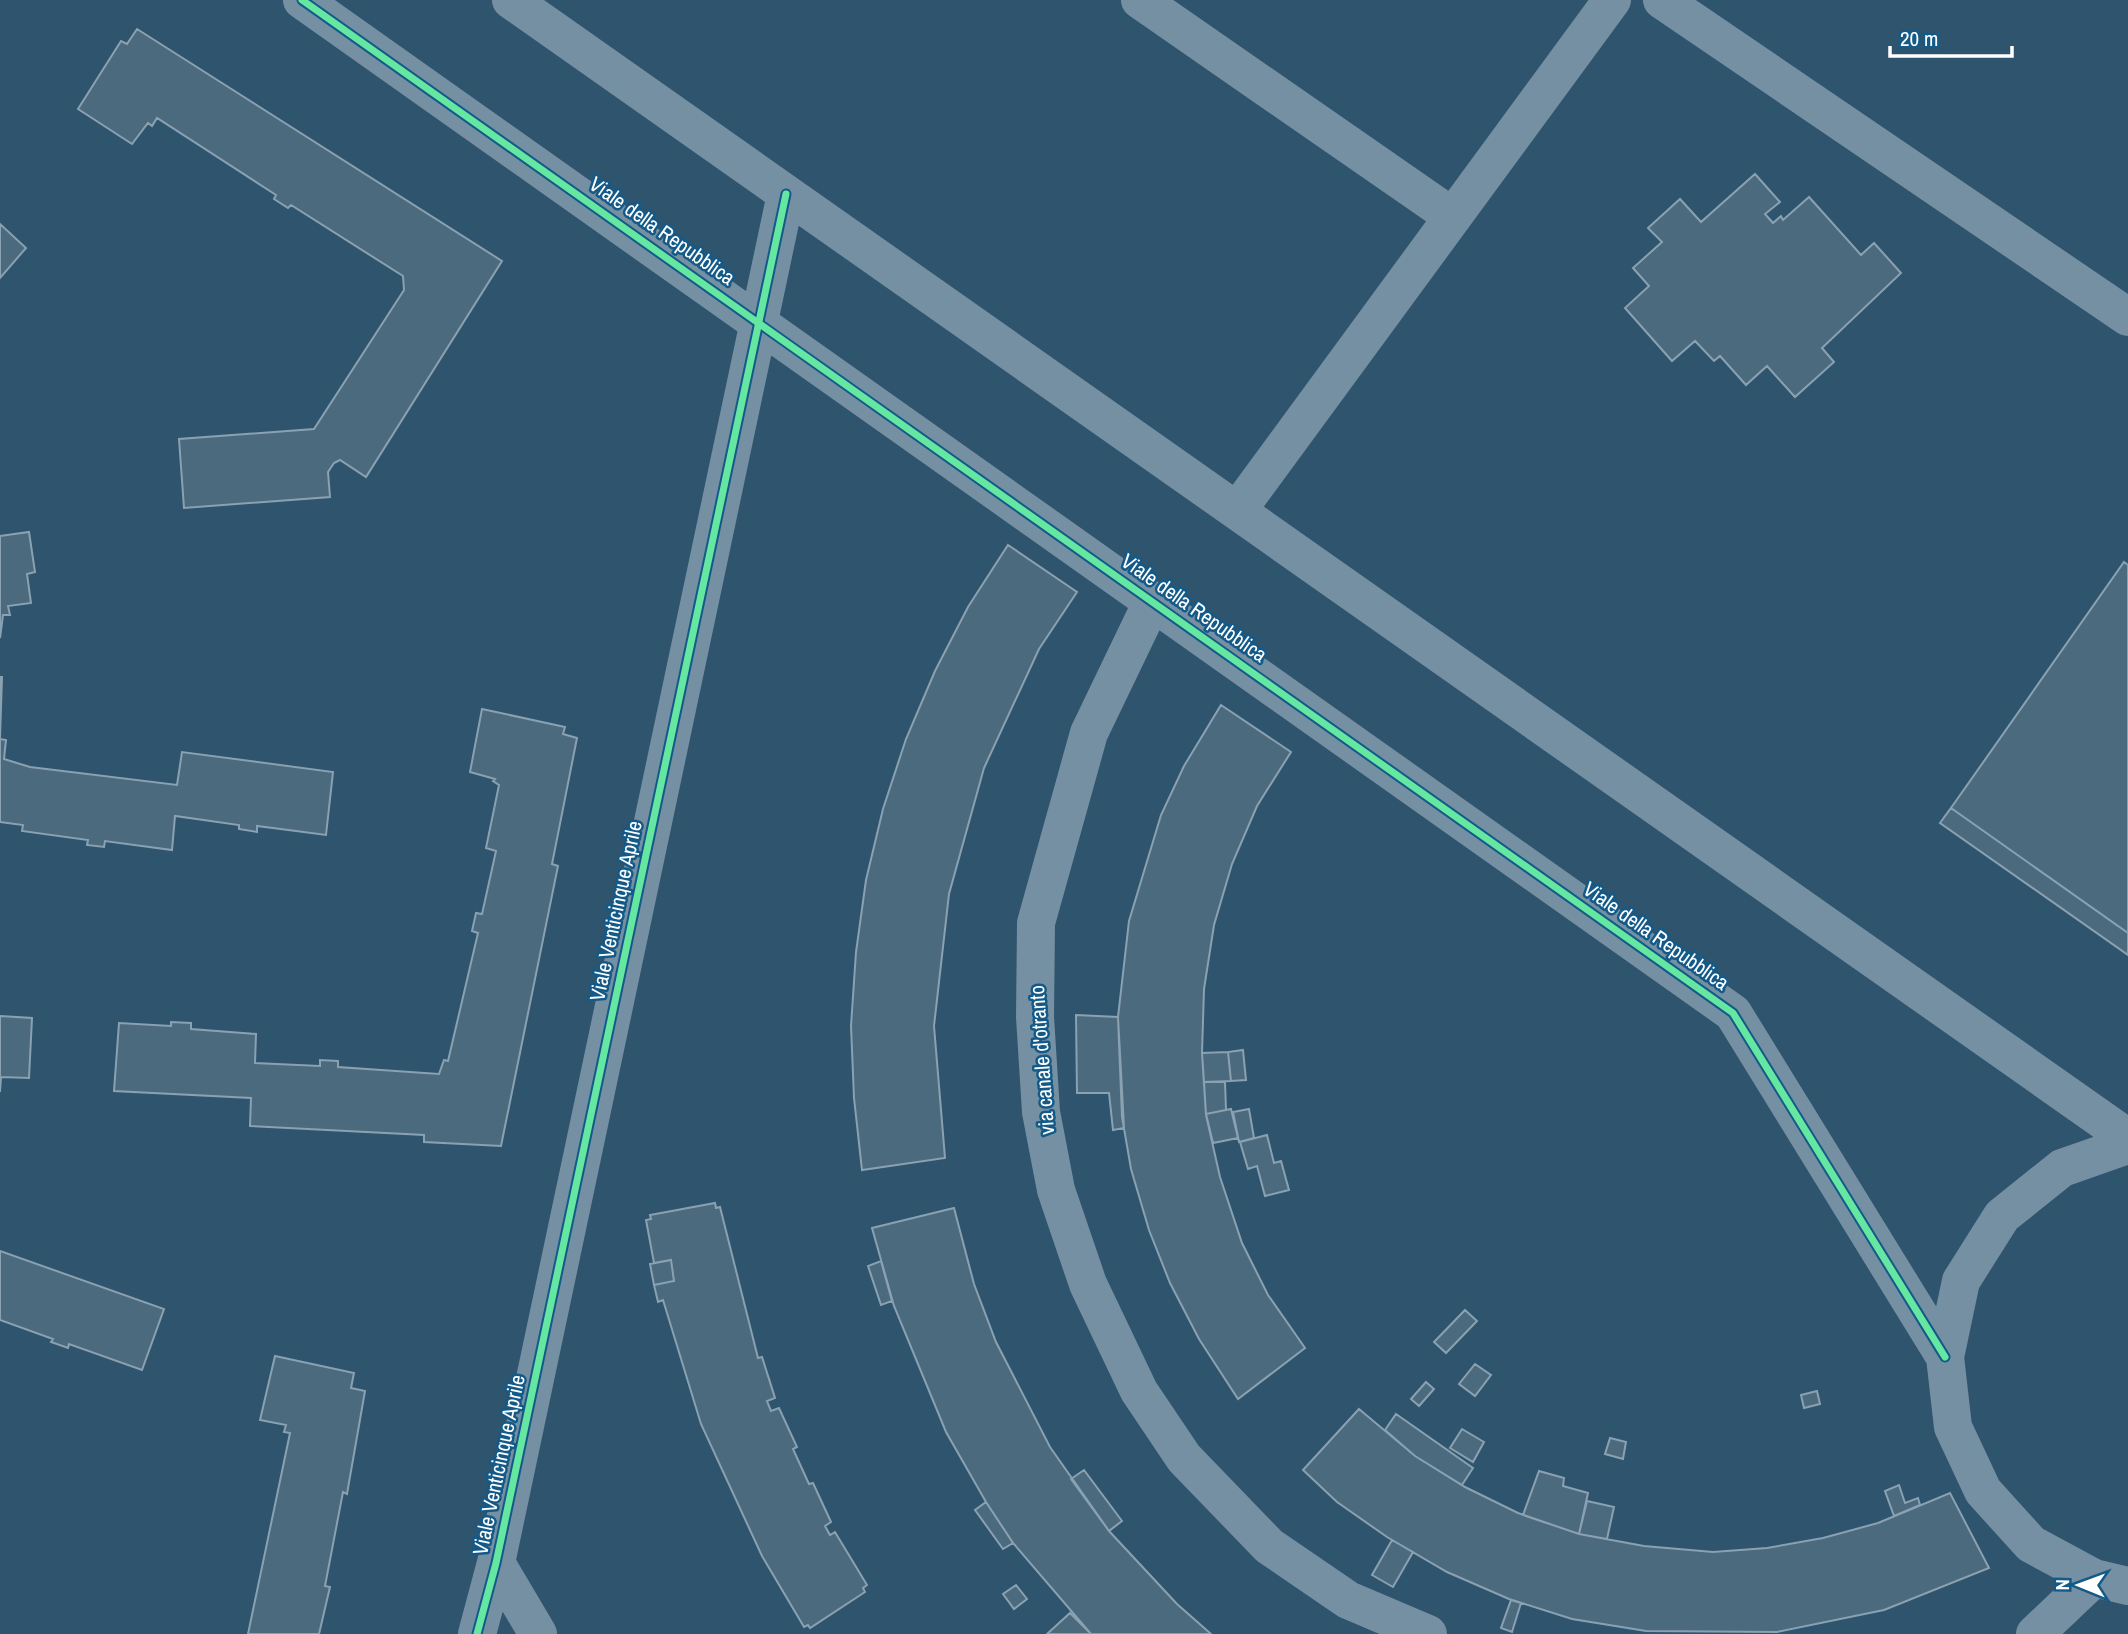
<svg xmlns="http://www.w3.org/2000/svg" width="2128" height="1634" font-family="'Archivo Narrow',sans-serif">
<rect width="100%" height="100%" fill="#2f546d"/>
<path fill="#4c6a7e" stroke="#8aa1b1" stroke-width="2" d="M 137,29 L 502,261 L 366,477 L 340,460 L 334,463 L 328,472 L 330,497 L 184,508 L 179,439 L 314,429 L 404,290 L 403,276 L 291,205 L 288,208 L 274,199 L 276,195 L 157,118 L 152,126 L 148,123 L 132,144 L 78,109 L 121,41 L 127,44 Z
M 1755,174 L 1780,202 L 1765,214 L 1773,223 L 1781,216 L 1783,220 L 1809,197 L 1861,255 L 1874,243 L 1901,273 L 1822,348 L 1834,362 L 1795,397 L 1767,366 L 1746,385 L 1720,356 L 1714,361 L 1695,341 L 1672,361 L 1625,308 L 1649,286 L 1633,268 L 1662,242 L 1648,228 L 1680,199 L 1701,222 Z
M 0,224 L 26,248 L 0,278 Z
M 29,532 L 35,572 L 27,574 L 31,603 L 8,606 L 10,615 L 3,615 L 0,638 L 0,536 Z
M 1008,545 L 1077,592 L 1039,649 L 984,768 L 949,894 L 934,1026 L 945,1158 L 862,1170 L 854,1098 L 851,1026 L 856,952 L 866,880 L 883,809 L 906,739 L 935,671 L 968,607 Z
M 2124,562 L 2128,565 L 2128,933 L 1951,808 Z
M 0,677 L 2,677 L 0,738 Z
M 1221,705 L 1291,752 L 1257,806 L 1232,864 L 1214,925 L 1204,989 L 1202,1053 L 1206,1115 L 1220,1177 L 1242,1243 L 1268,1295 L 1305,1348 L 1238,1399 L 1199,1339 L 1170,1283 L 1149,1230 L 1131,1169 L 1122,1117 L 1118,1017 L 1129,921 L 1161,815 L 1184,766 Z
M 482,709 L 565,727 L 563,734 L 577,738 L 552,864 L 558,866 L 501,1146 L 424,1142 L 424,1135 L 250,1126 L 251,1098 L 114,1091 L 119,1023 L 171,1026 L 171,1022 L 191,1023 L 191,1029 L 256,1034 L 255,1063 L 320,1066 L 320,1060 L 338,1061 L 338,1067 L 439,1074 L 444,1060 L 448,1061 L 478,933 L 472,931 L 476,913 L 482,914 L 496,851 L 486,848 L 499,785 L 493,781 L 495,779 L 470,772 Z
M 0,739 L 6,740 L 4,759 L 30,767 L 177,785 L 182,752 L 333,772 L 326,835 L 257,826 L 257,832 L 239,829 L 239,825 L 175,816 L 172,850 L 105,841 L 104,847 L 87,845 L 88,840 L 22,831 L 23,825 L 0,822 Z
M 1951,808 L 2128,933 L 2128,955 L 1940,823 Z
M 1076,1015 L 1118,1017 L 1124,1128 L 1113,1130 L 1109,1093 L 1077,1093 Z
M 0,1016 L 32,1018 L 29,1078 L 1,1077 L 0,1092 Z
M 1243,1050 L 1246,1080 L 1231,1081 L 1228,1052 Z
M 1228,1052 L 1231,1081 L 1204,1082 L 1202,1053 Z
M 1204,1082 L 1225,1082 L 1226,1110 L 1206,1114 Z
M 1231,1109 L 1238,1138 L 1213,1143 L 1206,1114 Z
M 1249,1109 L 1254,1138 L 1239,1142 L 1233,1112 Z
M 1267,1135 L 1274,1163 L 1281,1161 L 1289,1190 L 1265,1196 L 1257,1166 L 1248,1169 L 1240,1142 Z
M 715,1203 L 716,1208 L 720,1207 L 758,1358 L 762,1357 L 775,1398 L 767,1401 L 771,1411 L 779,1408 L 797,1447 L 793,1449 L 809,1484 L 813,1483 L 831,1522 L 825,1526 L 830,1535 L 835,1532 L 867,1585 L 863,1588 L 865,1592 L 810,1628 L 808,1625 L 804,1627 L 762,1556 L 701,1424 L 663,1300 L 658,1302 L 654,1285 L 674,1281 L 671,1260 L 654,1263 L 646,1220 L 651,1219 L 650,1215 Z
M 954,1208 L 974,1284 L 996,1342 L 1050,1447 L 1109,1531 L 1177,1604 L 1211,1634 L 1091,1634 L 1013,1543 L 986,1502 L 946,1432 L 894,1306 L 872,1228 Z
M 0,1251 L 164,1309 L 142,1370 L 69,1344 L 68,1348 L 51,1342 L 53,1339 L 0,1320 Z
M 671,1260 L 674,1281 L 654,1285 L 650,1264 Z
M 881,1261 L 892,1301 L 881,1305 L 868,1266 Z
M 1465,1310 L 1477,1321 L 1446,1353 L 1434,1342 Z
M 275,1356 L 354,1373 L 351,1388 L 365,1391 L 347,1494 L 343,1492 L 325,1586 L 330,1587 L 319,1634 L 248,1634 L 290,1433 L 284,1432 L 286,1425 L 260,1420 Z
M 1475,1364 L 1491,1375 L 1475,1396 L 1459,1384 Z
M 1426,1382 L 1434,1389 L 1419,1406 L 1411,1399 Z
M 1817,1391 L 1820,1404 L 1804,1408 L 1801,1395 Z
M 1359,1409 L 1415,1456 L 1465,1487 L 1518,1513 L 1579,1534 L 1644,1546 L 1713,1552 L 1767,1548 L 1823,1538 L 1878,1523 L 1950,1493 L 1989,1568 L 1884,1610 L 1777,1632 L 1646,1631 L 1572,1619 L 1509,1599 L 1447,1572 L 1387,1537 L 1337,1502 L 1303,1470 Z
M 1396,1414 L 1473,1468 L 1462,1485 L 1415,1456 L 1385,1430 Z
M 1462,1429 L 1484,1442 L 1473,1462 L 1450,1448 Z
M 1610,1438 L 1626,1442 L 1623,1459 L 1605,1454 Z
M 1084,1470 L 1122,1521 L 1109,1531 L 1071,1479 Z
M 1539,1471 L 1564,1478 L 1563,1486 L 1588,1493 L 1579,1534 L 1523,1515 Z
M 1899,1485 L 1905,1503 L 1918,1498 L 1920,1505 L 1894,1516 L 1885,1491 Z
M 1587,1501 L 1614,1507 L 1607,1539 L 1579,1534 Z
M 986,1502 L 1013,1543 L 1003,1549 L 975,1510 Z
M 1392,1540 L 1413,1552 L 1393,1587 L 1372,1575 Z
M 1016,1585 L 1027,1599 L 1014,1609 L 1003,1594 Z
M 1511,1600 L 1521,1603 L 1512,1632 L 1501,1628 Z
M 1070,1613 L 1091,1634 L 1047,1634 Z"/>
<g fill="none" stroke-linecap="round" stroke-linejoin="round">
<path stroke="#7690a3" stroke-width="38" d="M 302,0 L 1733,1013 L 1945,1357
M 511,0 L 2128,1138
M 1140,0 L 1453,217
M 1662,0 L 2128,317
M 1237,511 L 1612,0
M 1153,600 L 1089,733 L 1036,923 L 1035,1017 L 1041,1112 L 1056,1190 L 1088,1284 L 1139,1391 L 1184,1458 L 1269,1546 L 1348,1600 L 1428,1634
M 2128,1145 L 2062,1168 L 2002,1216 L 1961,1281 L 1945,1357 L 1953,1427 L 1983,1491 L 2031,1544 L 2094,1578 L 2128,1586
M 496,1563 L 538,1634
M 477,1634 L 496,1563 L 786,194
M 2035,1634 L 2094,1578"/>
<defs>
<path id="cycleway" d="M 302,0 L 1733,1013 L 1945,1357
M 477,1634 L 496,1563 L 786,194"/>
</defs>
<use href="#cycleway" stroke="#145a88" stroke-width="11"/>
<use href="#cycleway" stroke="#66e7a1" stroke-width="7"/>
</g>
<g text-anchor="middle" stroke-width="5" stroke-linejoin="round" paint-order="stroke">
<g font-size="21" fill="#fff" stroke="#145a88">
<text transform="translate(662 231) rotate(35)" y="7">Viale della Repubblica</text>
<text transform="translate(1194 608) rotate(35)" y="7">Viale della Repubblica</text>
<text transform="translate(616 911) rotate(-78)" y="7">Viale Venticinque Aprile</text>
<text transform="translate(1656 936) rotate(35)" y="7">Viale della Repubblica</text>
<text transform="translate(1042 1060) rotate(-94)" y="7">via canale d'otranto</text>
<text transform="translate(499 1465) rotate(-78)" y="7">Viale Venticinque Aprile</text>
</g>
</g>
<g transform="translate(2079 1585) rotate(271)" stroke="#145a88" stroke-width="5" paint-order="stroke">
<path d="M0-5L12 26L0 18L-12 26Z" fill="#ffffff"/>
<text y="-10" font-size="19" font-weight="bold" text-anchor="middle" fill="#ffffff">N</text>
</g>
<path d="M1890 46v10h122v-10" fill="none" stroke="#ffffff" stroke-width="3.5"/>
<text x="1900" y="46" font-size="21" fill="#ffffff" stroke="#145a88" stroke-width="5" paint-order="stroke">20 m</text>
</svg>
